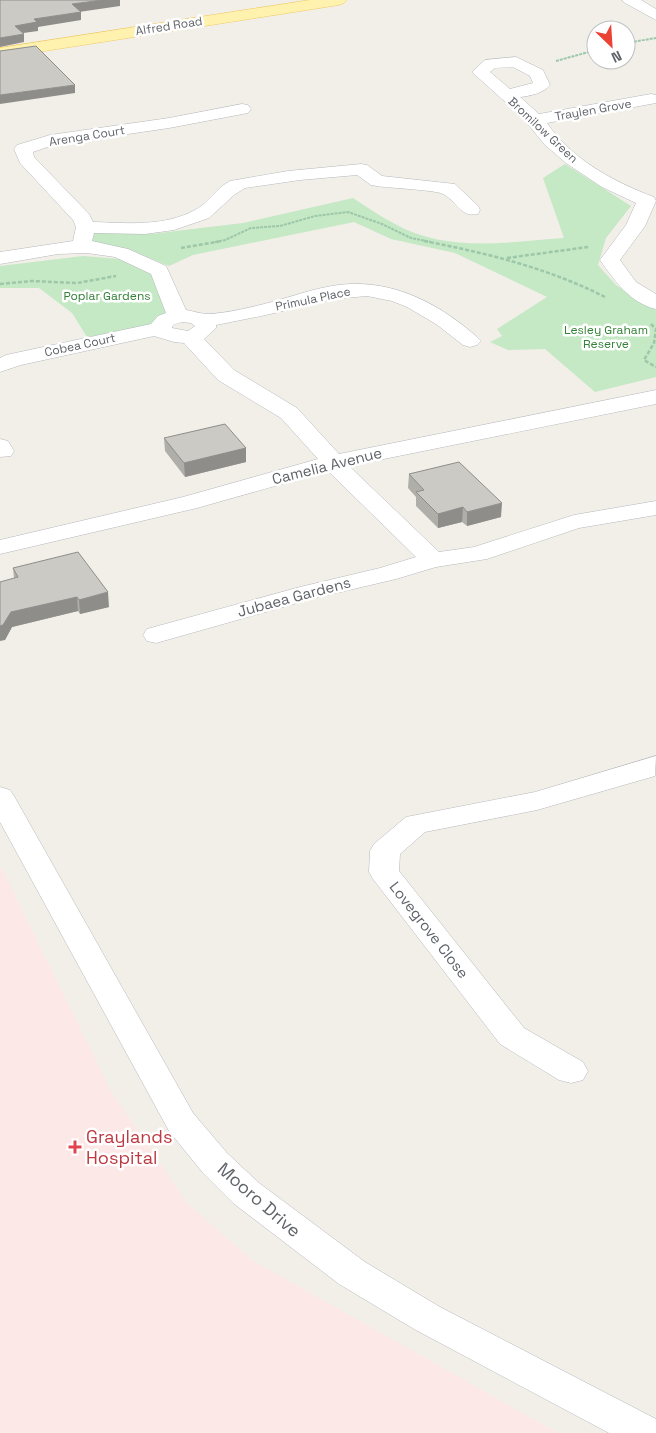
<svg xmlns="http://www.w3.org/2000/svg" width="656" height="1433" font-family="'Space Grotesk',sans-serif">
<rect width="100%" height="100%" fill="#f1efe8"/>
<path fill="#fce8e6" d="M 0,865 L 111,1091 L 187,1203 L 252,1260 L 558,1433 L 0,1433 Z"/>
<path fill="#c5e8c5" d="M 565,164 L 631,206 L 606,238 L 598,265 L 616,285 L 656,310 L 656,377 L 595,392 L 545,349 L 508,350 L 490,342 L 502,336 L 497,329 L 547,297 L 455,253 L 391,239 L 354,222 L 193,255 L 169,266 L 127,249 L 91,244 L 95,231 L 151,234 L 243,223 L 353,198 C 367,207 381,217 395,224 C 447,253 508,242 564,238 L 543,178 Z
M 83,256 L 119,259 L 152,272 L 176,311 L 151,326 L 87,337 L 72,313 L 39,288 L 0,288 L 0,266 Z"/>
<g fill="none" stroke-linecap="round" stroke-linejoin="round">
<defs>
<path id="street" d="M 622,0 L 641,0 L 656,9 L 656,20 L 625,3 Z
M 516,57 L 543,70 L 550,85 C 544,93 530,96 520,97 L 539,114 L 651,94 L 656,95 L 656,103 L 547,123 C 571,159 614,182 654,197 L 656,201 L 645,226 L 620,260 L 636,282 L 656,294 L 656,309 C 630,303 615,281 600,260 L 626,225 L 636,203 L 602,187 L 566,163 L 545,145 L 522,117 L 472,72 L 485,60 ZM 513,67 L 530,76 L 533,83 L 510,89 L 490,72 L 495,68 Z
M 242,104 L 248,105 L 251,109 L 248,113 L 169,128 L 53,145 L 33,152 L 34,157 L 89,214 L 93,222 C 127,223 164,227 195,210 C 209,203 216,188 230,181 L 288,171 L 361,164 L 367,165 L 382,176 L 455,184 L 478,206 L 480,210 L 478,214 C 460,218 457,201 443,194 C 437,190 388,188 377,186 L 371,185 L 357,175 L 300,180 L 245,188 L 234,195 L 209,218 L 174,230 L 145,234 L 94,233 L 92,241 L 128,249 L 166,266 L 186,310 C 193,311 201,314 208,314 C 229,313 252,307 272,302 C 297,295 324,285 350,284 C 399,282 442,306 477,337 L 481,341 L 477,345 L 470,347 L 463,345 L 436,324 L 407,307 L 392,301 L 367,296 L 333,299 L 266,315 L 216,325 L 216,328 L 204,339 L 234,370 L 297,408 L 339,454 L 656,390 L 656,404 L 349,466 L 439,552 L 474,547 L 574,515 L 656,501 L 656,515 L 579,528 L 487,559 L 436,567 L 396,579 L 315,598 L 156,643 L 147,641 L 143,635 L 147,629 L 300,587 L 380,568 L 416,557 L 328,471 L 197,508 L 0,554 L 0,540 L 183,497 L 318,459 L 281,418 L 218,380 L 184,343 L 174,342 L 154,336 L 21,365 L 0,372 L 0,358 L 6,355 L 151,324 L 158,316 L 166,313 L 151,274 L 115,257 L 87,253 L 58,254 L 0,264 L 0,252 L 73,241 L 76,227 L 73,220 L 20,163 L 14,149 L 17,145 L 50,135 L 169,118 ZM 182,322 L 191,323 L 195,326 L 188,331 L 172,328 L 173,325 Z
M 0,439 L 8,441 L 14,451 L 11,456 L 0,457 Z
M 656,756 L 655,776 L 537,810 L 425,832 L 400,854 L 399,871 L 524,1028 L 583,1062 L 588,1071 L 583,1080 L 571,1083 L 559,1080 L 500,1044 L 373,879 L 369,872 L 370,851 L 374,844 L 406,817 L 535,792 Z
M 0,787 L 10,790 L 14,796 L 193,1113 L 227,1153 L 259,1183 L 365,1262 L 440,1307 L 656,1419 L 656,1433 L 609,1433 L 414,1329 L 339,1284 L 233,1203 L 203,1173 L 169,1131 L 0,822 Z"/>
<path id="primary" d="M 310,0 L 347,0 L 344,3 L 339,5 L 0,58 L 0,48 Z"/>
</defs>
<use href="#street" stroke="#b5b8bc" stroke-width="1"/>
<use href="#primary" stroke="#f2c960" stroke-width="1"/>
<path stroke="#9cc7a9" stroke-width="2" stroke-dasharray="3 1" stroke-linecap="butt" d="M 626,43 L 656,38
M 556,61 L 596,50
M 215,242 L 225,240 L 251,228 L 280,226 L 315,216 L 348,212 L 382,224 L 411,238 L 431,242"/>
<path stroke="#9cc7a9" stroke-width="2.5" stroke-dasharray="4 2" stroke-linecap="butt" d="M 424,241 C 486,253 548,268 605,297
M 181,248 L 222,241
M 507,258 L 588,247
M 0,284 L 32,281 L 77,283 L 116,276
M 651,324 L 656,329 L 654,343 L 644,360 L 656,367"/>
<use href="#street" fill="#fff" fill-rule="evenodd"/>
<use href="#primary" fill="#fff2af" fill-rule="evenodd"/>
</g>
<path fill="#afaea9" d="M 164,438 L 246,448 L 246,462 L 185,477 L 165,451 Z
M 409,474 L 501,517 L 467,526 L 462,522 L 438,528 L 416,506 L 416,497 L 408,488 Z
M 13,568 L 109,607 L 80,614 L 78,611 L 12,627 L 5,640 L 14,578 Z"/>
<path fill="#8f8d8a" d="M 103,0 L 120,0 L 120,6 L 72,13 L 72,4 Z
M 81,12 L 81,20 L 38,27 L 38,31 L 16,34 L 15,26 L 34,19 Z
M 24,34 L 24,42 L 0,47 L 0,38 Z
M 75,85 L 75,93 L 0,104 L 0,95 Z
M 246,448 L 246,462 L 185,477 L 184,463 Z
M 502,503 L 501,517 L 467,526 L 467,512 Z
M 463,507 L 462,522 L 438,528 L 438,514 Z
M 108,592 L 109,607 L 80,614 L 79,600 Z
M 77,597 L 78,611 L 12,627 L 5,640 L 0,641 L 0,626 L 11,612 Z"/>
<path fill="#cccac5" stroke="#8f8d8a" d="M 0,0 L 103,0 L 72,4 L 81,12 L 34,19 L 37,22 L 15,26 L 24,34 L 0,38 Z
M 36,46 L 75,85 L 0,95 L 0,51 Z
M 225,424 L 246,448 L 184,463 L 164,438 Z
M 459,462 L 502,503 L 467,512 L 463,507 L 438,514 L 416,492 L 424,490 L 409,474 Z
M 78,552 L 108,592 L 79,600 L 77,597 L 11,612 L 3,625 L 0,626 L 0,582 L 18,577 L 13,568 Z"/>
<path fill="#e0444e" stroke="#fff" stroke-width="2" d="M72.5 1139.5h5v5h5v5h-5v5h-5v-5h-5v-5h5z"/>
<g text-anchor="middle" stroke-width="5" stroke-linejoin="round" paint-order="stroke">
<g font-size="12" fill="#5f6368" stroke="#fff">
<text transform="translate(169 26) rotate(-9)" y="4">Alfred Road</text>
<text transform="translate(593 110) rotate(-10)" y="4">Traylen Grove</text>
<text transform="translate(543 130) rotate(43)" y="4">Bromilow Green</text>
<text transform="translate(87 136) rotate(-9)" y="4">Arenga Court</text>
<text transform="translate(313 299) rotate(-12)" y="4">Primula Place</text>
<text transform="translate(80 345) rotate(-12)" y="4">Cobea Court</text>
</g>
<g font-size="12" fill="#348238" stroke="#fff">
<text x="107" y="300">Poplar Gardens</text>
<text x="606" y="334">Lesley Graham<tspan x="606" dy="14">Reserve</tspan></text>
</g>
<g font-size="15" fill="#5f6368" stroke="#fff">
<text transform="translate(327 466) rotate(-14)" y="5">Camelia Avenue</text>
<text transform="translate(294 597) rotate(-15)" y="5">Jubaea Gardens</text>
<text transform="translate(429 930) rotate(52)" y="5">Lovegrove Close</text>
</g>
<g font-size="18" fill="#be3a42" stroke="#fff" text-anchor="start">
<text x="86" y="1143">Graylands<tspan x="86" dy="21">Hospital</tspan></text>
</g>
<g font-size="18" fill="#5f6368" stroke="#fff">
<text transform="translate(259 1200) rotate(41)" y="6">Mooro Drive</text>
</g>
</g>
<g transform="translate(611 45) rotate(155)"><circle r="24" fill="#ffffff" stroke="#bfc1c3"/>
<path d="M0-4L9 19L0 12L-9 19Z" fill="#ea4335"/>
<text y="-8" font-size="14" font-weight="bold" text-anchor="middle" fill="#5f6368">N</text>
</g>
</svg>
